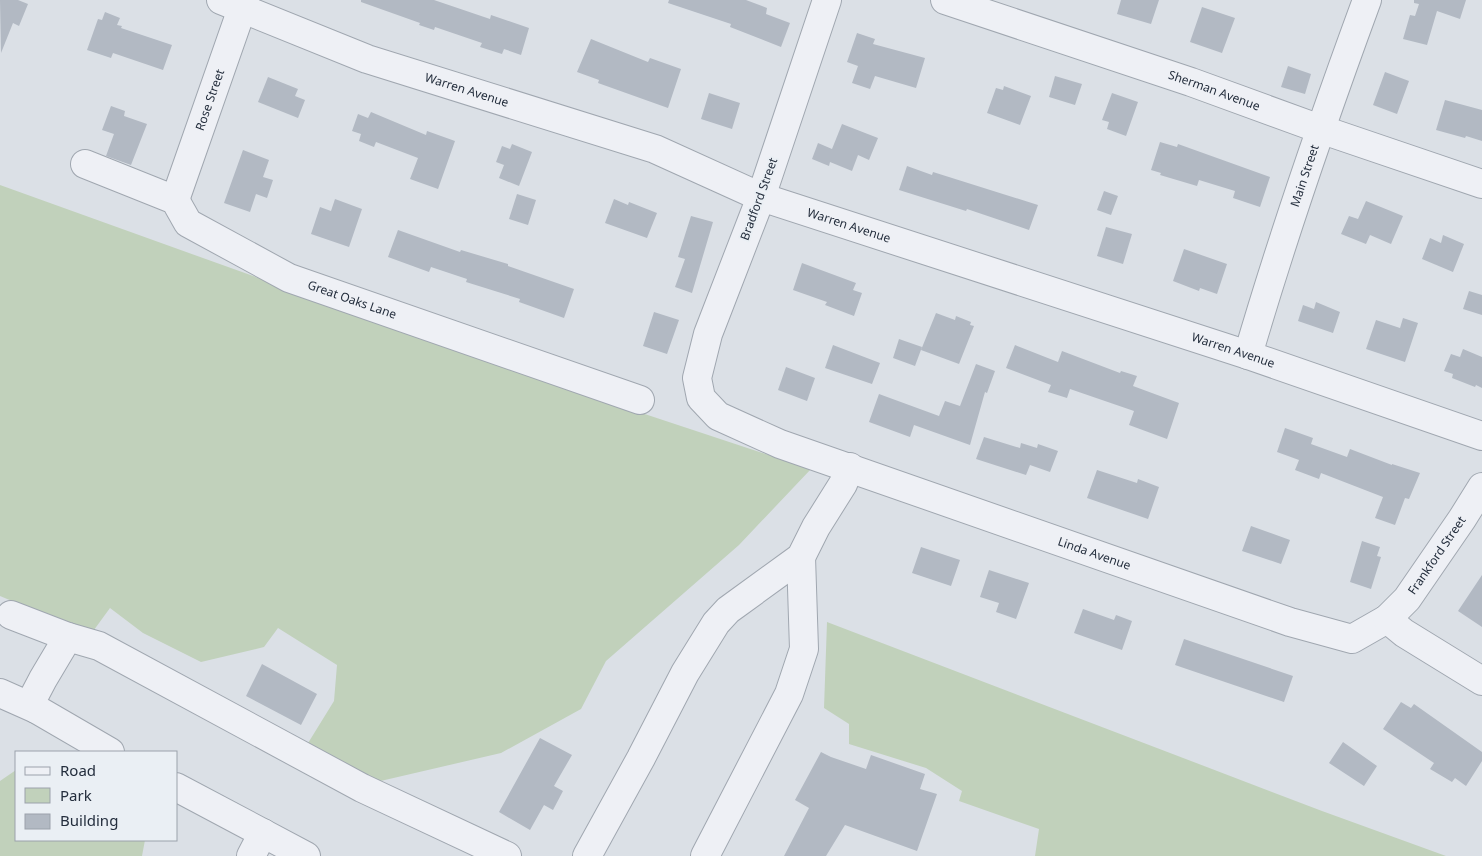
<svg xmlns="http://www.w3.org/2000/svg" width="1482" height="856" font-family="'Noto Sans',sans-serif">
<rect width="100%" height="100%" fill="#dbe0e6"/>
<path fill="#c1d1bb" d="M 0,185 L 542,380 L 811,469 L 739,545 L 606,661 L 581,709 L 501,753 L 372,783 L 305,748 L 334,701 L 337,665 L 278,628 L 264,647 L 201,662 L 143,633 L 110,608 L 91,634 L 0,596 Z
M 827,622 L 1322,811 L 1446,856 L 1035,856 L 1039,829 L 959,801 L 962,791 L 926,768 L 849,744 L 849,724 L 824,708 Z
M 16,770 L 16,840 L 145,840 L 142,856 L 0,856 L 0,781 Z"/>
<path fill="#b2b9c3" d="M 0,0 L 18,0 L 28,4 L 19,26 L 13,23 L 1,53 Z
M 361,0 L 434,0 L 490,19 L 491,15 L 529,28 L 521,55 L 504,49 L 502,54 L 480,47 L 482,43 L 435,27 L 434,30 L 419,25 L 420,23 L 361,2 Z
M 669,0 L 746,0 L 767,8 L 766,14 L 790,23 L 781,47 L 730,27 L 731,24 L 668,3 Z
M 1121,0 L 1159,0 L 1151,24 L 1117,14 Z
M 1414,0 L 1466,0 L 1460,19 L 1437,11 L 1427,45 L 1403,39 L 1410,15 L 1415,16 L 1419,4 L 1414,3 Z
M 1202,7 L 1235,18 L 1222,53 L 1190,42 Z
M 105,12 L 120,18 L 117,25 L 122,26 L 121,28 L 172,45 L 163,70 L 113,53 L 111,58 L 87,50 L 98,19 L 102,20 Z
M 857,33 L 875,39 L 873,44 L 925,58 L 916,88 L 875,76 L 870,89 L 852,83 L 858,66 L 847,62 Z
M 591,39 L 648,62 L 650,58 L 681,69 L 668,108 L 598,83 L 599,80 L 577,72 Z
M 1288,66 L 1311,74 L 1305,94 L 1281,87 Z
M 1385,72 L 1409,81 L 1397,114 L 1373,105 Z
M 1055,76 L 1082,84 L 1075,105 L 1049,97 Z
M 268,77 L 298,89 L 295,96 L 305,100 L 298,118 L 258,102 Z
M 1004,86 L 1031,96 L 1020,125 L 987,113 L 996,88 L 1003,90 Z
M 709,93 L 740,103 L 732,129 L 701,119 Z
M 1112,93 L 1138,102 L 1126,136 L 1107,129 L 1109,122 L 1102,120 Z
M 1445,100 L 1482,110 L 1482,141 L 1466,136 L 1465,138 L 1436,130 Z
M 111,106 L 125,111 L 124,116 L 147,124 L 131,165 L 106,156 L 114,134 L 102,130 Z
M 371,112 L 426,135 L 427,131 L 455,141 L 438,189 L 410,179 L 418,158 L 376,142 L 374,147 L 359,141 L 361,134 L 352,131 L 358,114 L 368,118 Z
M 842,124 L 878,138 L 869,160 L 858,155 L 852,171 L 830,162 L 829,166 L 812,159 L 818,143 L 832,149 Z
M 1160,142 L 1177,147 L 1178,144 L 1270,177 L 1260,207 L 1233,198 L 1235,191 L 1199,180 L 1197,186 L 1160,175 L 1161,173 L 1151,170 Z
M 512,144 L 532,152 L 519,186 L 499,178 L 504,165 L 496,162 L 502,146 L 510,149 Z
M 243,150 L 269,160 L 263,177 L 273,180 L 267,198 L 256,194 L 250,212 L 224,203 Z
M 907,166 L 932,175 L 933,172 L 1038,205 L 1029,230 L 967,209 L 966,211 L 899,190 Z
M 1104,191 L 1118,196 L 1111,215 L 1097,210 Z
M 517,194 L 536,200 L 528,225 L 509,219 Z
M 335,199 L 362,209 L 349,247 L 311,234 L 320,207 L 331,211 Z
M 614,199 L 628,205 L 629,202 L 657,213 L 647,238 L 605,223 Z
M 1366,201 L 1403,216 L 1391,244 L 1370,235 L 1366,244 L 1341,234 L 1349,216 L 1358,219 Z
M 691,216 L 713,222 L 692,293 L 675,287 L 685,259 L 678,257 Z
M 1106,227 L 1132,234 L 1123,264 L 1097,256 Z
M 398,230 L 460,252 L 461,250 L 508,264 L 508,266 L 574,289 L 564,318 L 519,302 L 520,299 L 466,282 L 467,279 L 431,267 L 429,272 L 388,257 Z
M 1443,235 L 1464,244 L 1453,272 L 1422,259 L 1430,238 L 1441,243 Z
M 1184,249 L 1227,264 L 1217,294 L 1200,288 L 1199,291 L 1173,281 Z
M 802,263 L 856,283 L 853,290 L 862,293 L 854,316 L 825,305 L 827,302 L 793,290 Z
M 1469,291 L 1482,295 L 1482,315 L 1463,309 Z
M 1316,302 L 1340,312 L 1333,333 L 1298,321 L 1303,305 L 1314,309 Z
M 654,312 L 679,320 L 667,354 L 643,346 Z
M 936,313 L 955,320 L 956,316 L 971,322 L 970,325 L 974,326 L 959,364 L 921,350 Z
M 1403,318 L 1418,323 L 1405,362 L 1366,349 L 1376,320 L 1400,328 Z
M 899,339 L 922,347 L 915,366 L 893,358 Z
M 833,345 L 880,363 L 872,384 L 825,368 Z
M 1015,345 L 1058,362 L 1062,351 L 1120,373 L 1121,371 L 1137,376 L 1133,386 L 1179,403 L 1167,439 L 1129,425 L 1134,411 L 1070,389 L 1067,398 L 1048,392 L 1051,385 L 1006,368 Z
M 1463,349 L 1482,357 L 1482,388 L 1476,385 L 1475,387 L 1452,378 L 1453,374 L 1444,371 L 1451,354 L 1460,357 Z
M 976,364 L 995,371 L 987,393 L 985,392 L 970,445 L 914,425 L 910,437 L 869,422 L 879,394 L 939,416 L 945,401 L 960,406 Z
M 786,367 L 815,378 L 807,401 L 778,390 Z
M 1285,428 L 1313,438 L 1311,444 L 1347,457 L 1350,449 L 1392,465 L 1392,464 L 1420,473 L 1409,499 L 1405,498 L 1395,525 L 1375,518 L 1383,497 L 1321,473 L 1319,479 L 1295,470 L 1299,460 L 1277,452 Z
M 984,437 L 1020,448 L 1021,443 L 1037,448 L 1038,444 L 1058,451 L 1050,472 L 1030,465 L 1026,475 L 976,459 Z
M 1097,470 L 1137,483 L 1138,479 L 1159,487 L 1148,519 L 1087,498 Z
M 1251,526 L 1290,540 L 1281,564 L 1242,551 Z
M 1362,541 L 1380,547 L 1377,556 L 1381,557 L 1371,589 L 1350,582 Z
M 921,547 L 960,560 L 951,586 L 912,573 Z
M 989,570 L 1029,583 L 1016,619 L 996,612 L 999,603 L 980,597 Z
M 1482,575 L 1482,627 L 1458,611 Z
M 1083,609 L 1114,620 L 1116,615 L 1132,621 L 1122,650 L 1074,633 Z
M 1184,639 L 1293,676 L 1284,702 L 1175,665 Z
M 262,664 L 317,694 L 301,725 L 246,696 Z
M 1401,702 L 1411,708 L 1414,704 L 1482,752 L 1482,761 L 1466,786 L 1455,778 L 1452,782 L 1430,769 L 1434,763 L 1383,729 Z
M 540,738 L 572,755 L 554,786 L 563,791 L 553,810 L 544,805 L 530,830 L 499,812 Z
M 1343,742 L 1377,766 L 1364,786 L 1329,763 Z
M 821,752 L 831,757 L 866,769 L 871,755 L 925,774 L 920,789 L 937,794 L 917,851 L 845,825 L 826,856 L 784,856 L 809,808 L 795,800 Z"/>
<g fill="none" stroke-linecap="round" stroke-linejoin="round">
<defs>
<g id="minor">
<path id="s1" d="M 221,0 L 367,59 L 655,149 L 761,197 L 1248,355 L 1482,436"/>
<path id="s2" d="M 827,0 L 761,197 L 708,334 L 697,378 L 701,398 L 718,416 L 780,444 L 1290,622 L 1352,639 L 1387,619 L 1407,599 L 1462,519 L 1482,487"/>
<path id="s3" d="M 945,0 L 1191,82 L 1320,129 L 1482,184"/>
<path id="s4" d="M 85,164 L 175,200 L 188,223 L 289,278 L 640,400"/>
<path id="s5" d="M 175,200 L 245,0"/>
<path id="s6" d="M 1248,355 C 1283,235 1324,117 1367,0"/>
<path d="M 11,615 L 68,637 L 99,646 L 362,788 L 507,856"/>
<path d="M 1387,619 L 1404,633 L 1482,681"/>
<path d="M 68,637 L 43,679 L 32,700 L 36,709 L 110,752"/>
<path d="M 0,693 L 36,709"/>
<path d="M 176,787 L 306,856"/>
<path d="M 251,856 L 263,833"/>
<path d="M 587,856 L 641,758 L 685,673 L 716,623 L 728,610 L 801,557 L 816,527 L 843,484 L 850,467"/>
<path d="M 705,856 L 789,694 L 804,649 L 801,557"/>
</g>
</defs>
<use href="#minor" stroke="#a0a7b0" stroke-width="30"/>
<use href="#minor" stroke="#eef0f5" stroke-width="28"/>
</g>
<g text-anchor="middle" stroke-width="4" stroke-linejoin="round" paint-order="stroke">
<g font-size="12" fill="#242e3d" stroke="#eaeff4">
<text dy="4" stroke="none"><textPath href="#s3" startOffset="284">Sherman Avenue</textPath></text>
<text dy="4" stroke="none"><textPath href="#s1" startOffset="262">Warren Avenue</textPath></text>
<text dy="4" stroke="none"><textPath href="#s5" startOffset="106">Rose Street</textPath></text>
<text dy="4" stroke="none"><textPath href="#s6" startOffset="188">Main Street</textPath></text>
<text transform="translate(759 199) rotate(-70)" y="4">Bradford Street</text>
<text dy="4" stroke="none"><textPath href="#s1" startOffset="668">Warren Avenue</textPath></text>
<text dy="4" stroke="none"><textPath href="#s4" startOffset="305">Great Oaks Lane</textPath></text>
<text dy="4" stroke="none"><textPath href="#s1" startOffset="1072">Warren Avenue</textPath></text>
<text dy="4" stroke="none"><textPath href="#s2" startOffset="846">Linda Avenue</textPath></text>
<text dy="4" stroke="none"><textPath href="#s2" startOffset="1239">Frankford Street</textPath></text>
</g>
</g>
<rect x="15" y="751" width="162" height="90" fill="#eaeff4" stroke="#9ba2ab"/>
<rect x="25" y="767" width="25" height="8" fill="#eef0f5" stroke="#9ba2ab"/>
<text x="60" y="776" font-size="15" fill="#242e3d">Road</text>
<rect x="25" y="788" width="25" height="15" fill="#c1d1bb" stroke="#9ba2ab"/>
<text x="60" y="801" font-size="15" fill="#242e3d">Park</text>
<rect x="25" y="814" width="25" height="15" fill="#b2b9c3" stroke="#9ba2ab"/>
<text x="60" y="826" font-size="15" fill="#242e3d">Building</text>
</svg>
